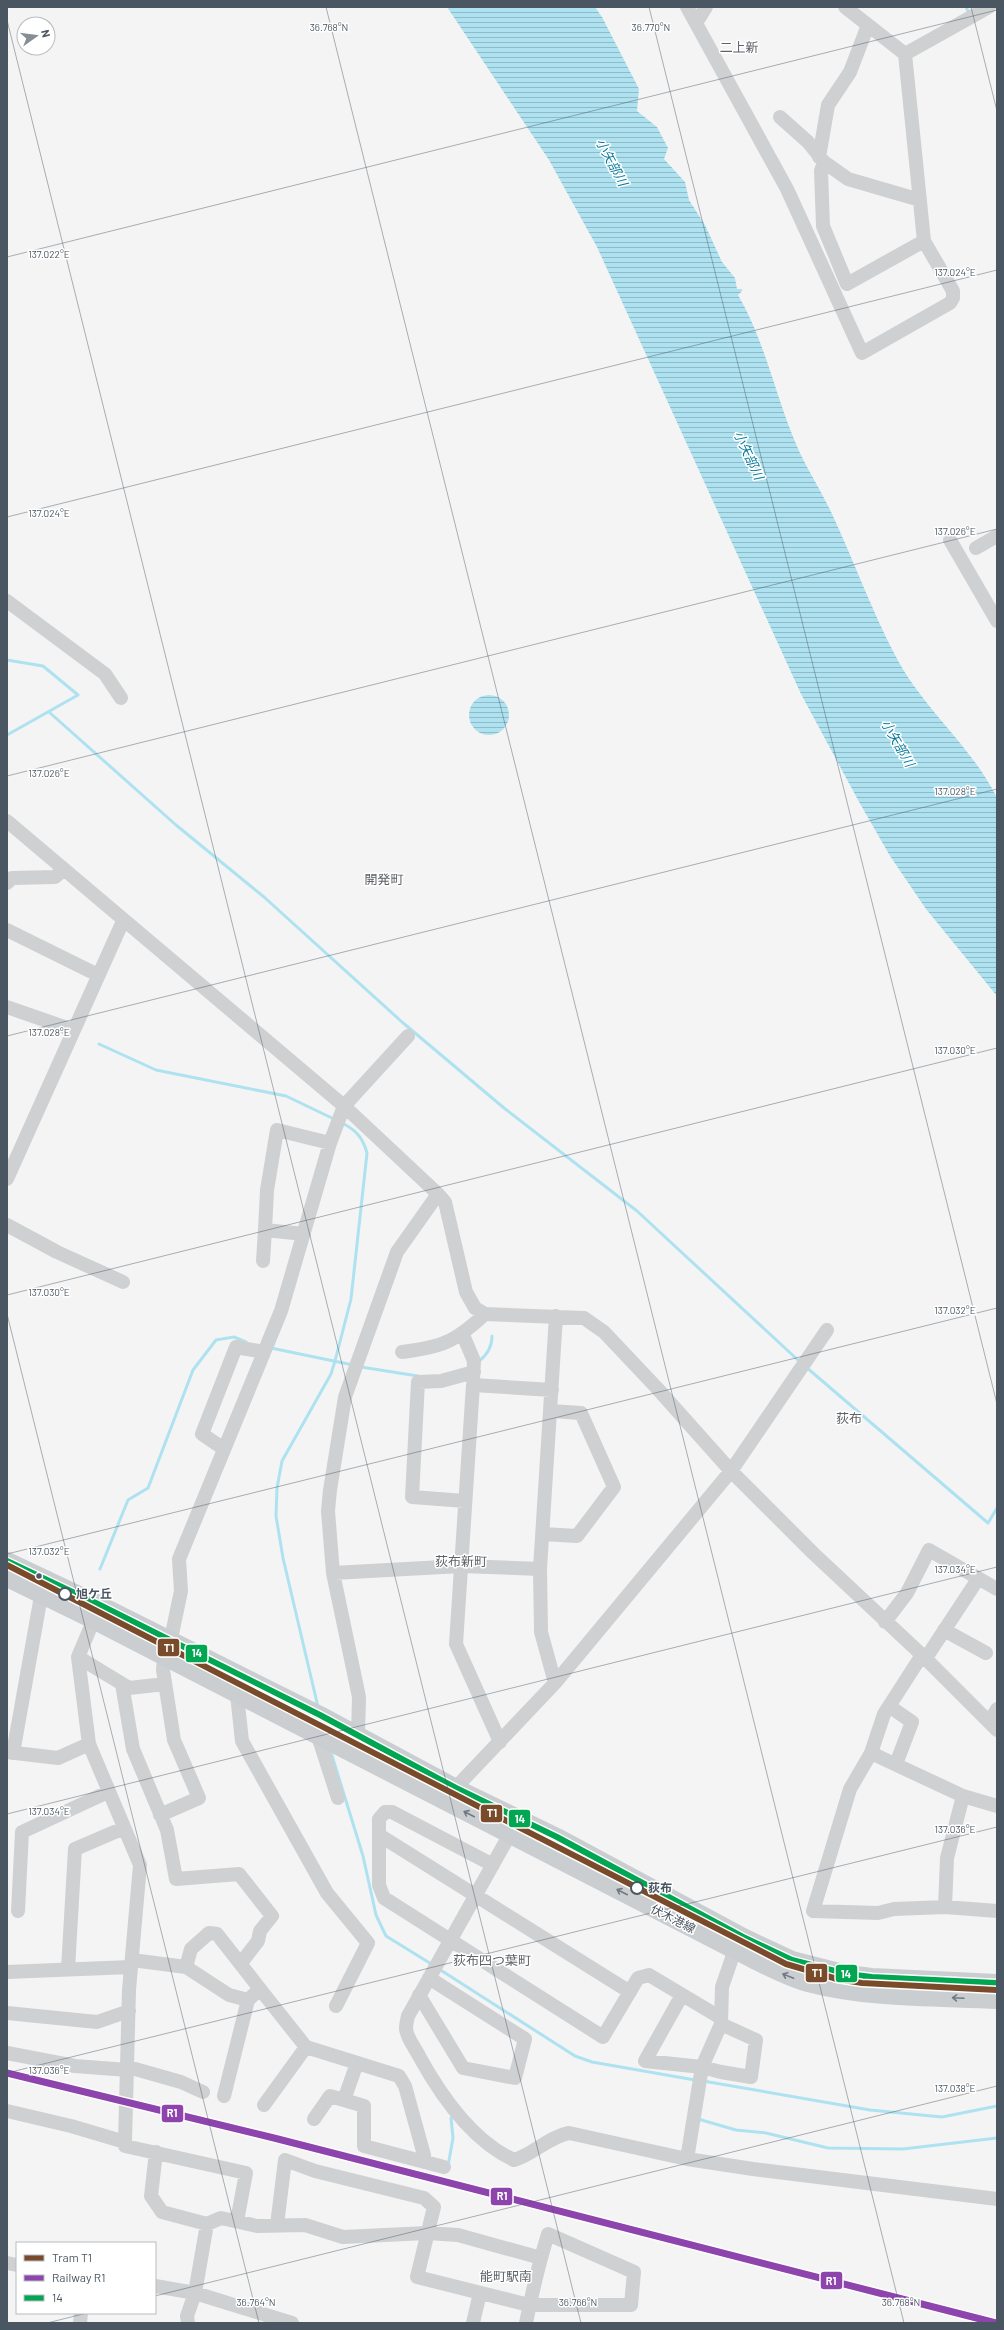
<svg xmlns="http://www.w3.org/2000/svg" width="1004" height="2330" font-family="Barlow,'Noto Sans JP',sans-serif">
<defs>
<pattern id="water-rules" width="6" height="5" patternUnits="userSpaceOnUse"><rect width="6" height="5" fill="#aee2f0"/><path d="M0 2.5h6" fill="none" stroke="#90bac6"/></pattern>
</defs>
<rect width="100%" height="100%" fill="#f4f4f4"/>
<path fill="url(#water-rules)" d="M 447,7 L 595,7 L 602,17 L 639,89 L 637,111 L 657,127 L 668,148 L 664,159 L 685,182 L 689,200 L 705,225 L 722,262 L 735,278 L 737,289 L 742,289 L 742,291 L 738,295 C 765,341 775,395 796,444 C 806,468 821,490 832,514 C 854,561 871,609 895,655 C 922,708 971,745 997,798 L 997,996 L 926,909 L 890,856 L 858,800 L 801,694 L 597,247 L 549,160 Z
M469 715a20 20 0 1 1 40 0a20 20 0 1 1-40 0Z"/>
<g fill="none" stroke-linecap="round" stroke-linejoin="round">
<path stroke="#aee2f0" stroke-width="3" d="M 966,7 L 968,11
M 7,660 L 43,666 L 78,695 L 7,735
M 49,712 L 176,825 L 264,897 L 402,1022 L 504,1108 L 637,1211 L 800,1362
M 99,1044 L 156,1070 L 286,1096 L 336,1120
M 271,1348 L 353,1365
M 479,1361 C 487,1355 492,1346 492,1336
M 361,1367 L 418,1376
M 806,1367 L 988,1523 L 997,1508
M 100,1569 L 128,1500 L 148,1488 L 193,1370 L 216,1340 L 234,1337 L 246,1342
M 318,1707 L 283,1558 L 276,1516 L 277,1488 L 282,1461 L 331,1374 L 335,1361 L 351,1299 L 367,1153 C 363,1138 356,1130 342,1123
M 330,1749 L 363,1856 L 376,1915 L 386,1936 L 433,1965
M 439,1969 L 575,2056 L 592,2062 L 695,2080
M 703,2081 L 870,2110 L 942,2117 L 997,2106
M 698,2119 L 736,2130 L 766,2133 L 828,2148 L 903,2149 L 997,2138
M 448,2166 L 453,2138 L 451,2118"/>
<path stroke="#ced0d2" stroke-width="14" d="M 687,7 L 787,189 L 862,353 L 950,303 L 953,298 L 953,291 L 924,241 L 905,54 L 845,7
M 696,23 L 706,7
M 905,54 L 989,7
M 780,117 L 808,142 L 824,162 L 848,179 L 920,200
M 819,157 L 828,105 L 850,72 L 868,25
M 824,162 L 821,171 L 823,226 L 847,284 L 924,241
M 950,540 L 997,621
M 976,548 L 997,536
M 7,601 L 105,674 L 121,698
M 7,821 L 344,1106 L 438,1194 L 445,1202 L 466,1292 L 475,1308 L 485,1314 L 584,1318 L 604,1332 L 656,1387 L 731,1471 L 813,1553 L 922,1655 L 997,1730
M 7,883 L 12,878 L 55,877 L 64,869
M 7,930 L 98,975
M 7,1007 L 73,1030
M 7,1179 L 123,921
M 7,1225 L 57,1252 L 123,1282
M 304,1234 L 265,1230 L 267,1190 L 277,1130 L 330,1143
M 263,1261 L 265,1230
M 463,1335 L 474,1361 L 473,1380
M 402,1352 C 442,1347 455,1342 485,1314
M 224,1449 L 202,1434 L 236,1347 L 264,1352
M 465,1501 L 412,1497 L 418,1382 L 441,1381 L 474,1372
M 543,1534 L 577,1536 L 614,1487 L 581,1413 L 551,1411
M 333,1573 L 461,1566 L 540,1569
M 885,1622 L 907,1593 L 929,1550 L 997,1589
M 944,1630 L 986,1653
M 78,1657 L 129,1688 L 165,1684
M 926,1658 L 978,1579
M 555,1683 L 541,1632 L 540,1569 L 556,1316
M 122,1684 L 133,1749 L 167,1830 L 176,1879 L 239,1874 L 272,1916 L 260,1931 L 258,1941 L 241,1963
M 237,1695 L 242,1741 L 327,1893 L 368,1943 L 336,2006
M 889,1706 L 912,1722 L 896,1764
M 990,1721 L 997,1709
M 358,1735 L 359,1697 L 333,1573 L 328,1511 L 330,1490 L 345,1397 L 397,1252 L 438,1194
M 318,1736 L 338,1798
M 500,1742 L 456,1644 L 473,1385 L 552,1390
M 7,1752 L 58,1758 L 89,1744
M 13,1753 L 41,1596
M 871,1753 L 884,1714 L 922,1655
M 451,1796 L 461,1782 L 555,1683 L 731,1471 L 827,1330
M 997,1806 L 963,1796 L 871,1753 L 850,1789 L 813,1911 L 878,1913 L 894,1909 L 945,1907 L 997,1911
M 160,1815 L 199,1798 L 174,1740 L 163,1670 L 164,1658 L 172,1634 L 181,1591 L 179,1559 L 281,1311 L 330,1143 L 344,1106 L 408,1036
M 510,1834 L 408,2016 C 407,2020 406,2025 406,2029 C 407,2038 415,2048 419,2056 C 441,2096 472,2141 514,2160 C 534,2154 548,2137 569,2133 L 687,2159
M 379,1835 L 630,1992
M 493,1865 L 392,1812 L 385,1812 L 379,1819 L 379,1885 L 384,1898 L 603,2037 L 638,1978 L 649,1975 L 721,2018
M 945,1907 L 947,1858 L 963,1796
M 18,1911 L 22,1832 L 108,1792
M 740,1942 L 733,1955 L 722,1987 L 721,2024 L 702,2067 L 687,2159 L 753,2169 L 997,2199
M 132,1960 L 186,1967 L 229,1995 L 248,2000
M 186,1967 L 191,1949 L 209,1933 L 217,1934 L 260,1989
M 68,1969 L 75,1849 L 124,1828
M 7,1972 L 131,1967
M 419,1995 L 463,2068 L 515,2078 L 525,2039 L 429,1978
M 682,1995 L 645,2061 L 702,2067 L 721,2072 L 751,2077 L 756,2040 L 721,2024
M 7,2013 L 97,2022 L 129,2011
M 7,2053 L 75,2066 L 128,2070
M 128,2067 L 181,2082 L 203,2092
M 224,2096 L 248,2000 L 260,1989 L 306,2047 L 399,2076 L 405,2086 L 424,2155 L 424,2162
M 344,2100 L 364,2106 L 364,2146 L 444,2167
M 264,2105 L 306,2047
M 7,2111 L 71,2126 L 125,2142 L 129,1990 L 140,1865 L 89,1744 L 78,1657 L 97,1612
M 314,2119 L 330,2096 L 344,2100 L 357,2063
M 125,2146 L 246,2173 L 237,2221
M 156,2152 L 151,2196 L 162,2212 L 207,2224 L 221,2218 L 257,2226 L 305,2225 L 343,2237 L 427,2233 L 458,2235 L 541,2258
M 277,2225 L 285,2160 L 315,2171 L 424,2198 L 434,2207 L 417,2277 L 529,2305 L 631,2305 L 634,2272 L 548,2234 C 539,2263 532,2293 526,2323
M 7,2263 L 17,2265
M 155,2286 L 195,2293 L 292,2323
M 80,2323 L 81,2313
M 188,2323 L 187,2316 L 195,2293 L 207,2224
M 473,2323 L 480,2293"/>
<path stroke="#caced1" stroke-width="18" d="M 7,1561 L 100,1605 L 320,1715 L 456,1788 L 557,1837 L 743,1937 L 792,1960 L 847,1974 L 872,1977 L 997,1983
M 7,1578 L 93,1620 L 736,1951 C 759,1962 783,1976 808,1983 C 869,1999 935,1997 997,2000"/>
<path stroke="#c9cacc" stroke-width="1" d="M 7,1565 L 786,1964 L 837,1979 L 862,1983 L 997,1990"/>
<defs>
<path id="bus-1" d="M 7,1561 L 100,1605 L 320,1715 L 456,1788 L 557,1837 L 743,1937 L 792,1960 L 847,1974 L 872,1977 L 997,1983"/>
</defs>
<use href="#bus-1" stroke="#fff" stroke-width="9"/>
<use href="#bus-1" stroke="#00a651" stroke-width="6"/>
<defs>
<path id="rail-1" d="M 7,2073 L 274,2138 L 996,2323"/>
</defs>
<use href="#rail-1" stroke="#fff" stroke-width="10"/>
<use href="#rail-1" stroke="#8e44ad" stroke-width="7"/>
<defs>
<path id="tram-1" d="M 7,1565 L 786,1964 L 837,1979 L 862,1983 L 997,1990"/>
</defs>
<use href="#tram-1" stroke="#fff" stroke-width="9"/>
<use href="#tram-1" stroke="#7a4b2a" stroke-width="6"/>
</g>
<defs><path id="oneway-shaft" d="M-6 0H5M1.5-3L5.5 0L1.5 3" fill="none" stroke-width="1.6" stroke-linecap="round" stroke-linejoin="round"/></defs>
<g stroke="#707a83">
<use href="#oneway-shaft" transform="translate(469 1814) rotate(-153)"/>
<use href="#oneway-shaft" transform="translate(622 1892) rotate(-153)"/>
<use href="#oneway-shaft" transform="translate(788 1976) rotate(-158)"/>
<use href="#oneway-shaft" transform="translate(958 1998) rotate(-177)"/>
</g>
<path fill="none" stroke="#4a5661" stroke-width="1" stroke-opacity="0.45" d="M 326,7 L 904,2323M 649,7 L 997,1404M 971,7 L 997,111M 7,20 L 581,2323M 7,257 L 997,10M 7,517 L 997,270M 7,776 L 997,529M 7,1036 L 997,789M 7,1295 L 997,1048M 7,1314 L 259,2323M 7,1554 L 997,1308M 7,1814 L 997,1567M 7,2073 L 997,1827M 155,2296 L 997,2086M 47,2323 L 87,2313"/>
<circle fill="#4a5661" stroke="#fff" stroke-width="1.5" cx="39" cy="1576" r="3.5"/>
<g fill="#fff" stroke="#4a5661" stroke-width="2">
<circle cx="65" cy="1594" r="6"/>
<circle cx="637" cy="1888" r="6"/>
</g>
<g text-anchor="middle" stroke-width="3" stroke-linejoin="round" paint-order="stroke">
<g font-size="12" font-weight="bold" fill="#4a5661" stroke="#fff" text-anchor="start">
<text x="76" y="1598">旭ケ丘</text>
<text x="648" y="1892">荻布</text>
</g>
<g font-size="12" fill="#4a5661" stroke="#fff">
<text transform="translate(673 1919) rotate(27)" y="4">伏木港線</text>
</g>
<g font-size="13" fill="#5f6368" stroke="#fff">
<text x="739" y="52">二上新</text>
<text x="384" y="884">開発町</text>
<text x="849" y="1423">荻布</text>
<text x="461" y="1566">荻布新町</text>
<text x="492" y="1965">荻布四つ葉町</text>
<text x="506" y="2281">能町駅南</text>
</g>
<g font-size="13" font-style="italic" fill="#0c7c9b" stroke="#fff">
<text transform="translate(612 162) rotate(62)" y="5">小矢部川</text>
<text transform="translate(749 455) rotate(65)" y="5">小矢部川</text>
<text transform="translate(898 743) rotate(60)" y="5">小矢部川</text>
</g>
</g>
<g font-size="10" text-anchor="middle" fill="#4a5661" stroke="#fff" stroke-width="3" stroke-linejoin="round" paint-order="stroke">
<text x="329" y="31">36.768°N</text>
<text x="651" y="31">36.770°N</text>
<text x="49" y="258">137.022°E</text>
<text x="955" y="276">137.024°E</text>
<text x="49" y="517">137.024°E</text>
<text x="955" y="535">137.026°E</text>
<text x="49" y="777">137.026°E</text>
<text x="955" y="795">137.028°E</text>
<text x="49" y="1036">137.028°E</text>
<text x="955" y="1054">137.030°E</text>
<text x="49" y="1296">137.030°E</text>
<text x="955" y="1314">137.032°E</text>
<text x="49" y="1555">137.032°E</text>
<text x="955" y="1573">137.034°E</text>
<text x="49" y="1815">137.034°E</text>
<text x="955" y="1833">137.036°E</text>
<text x="49" y="2074">137.036°E</text>
<text x="955" y="2092">137.038°E</text>
<text x="256" y="2306">36.764°N</text>
<text x="578" y="2306">36.766°N</text>
<text x="901" y="2306">36.768°N</text>
</g>
<g stroke="#fff" stroke-width="1.5">
<rect x="157" y="1638" width="23" height="19" rx="4" fill="#7a4b2a"/>
<rect x="185" y="1644" width="23" height="19" rx="4" fill="#00a651"/>
<rect x="480" y="1804" width="23" height="19" rx="4" fill="#7a4b2a"/>
<rect x="508" y="1809" width="23" height="19" rx="4" fill="#00a651"/>
<rect x="805" y="1963" width="23" height="20" rx="4" fill="#7a4b2a"/>
<rect x="835" y="1964" width="23" height="19" rx="4" fill="#00a651"/>
<rect x="161" y="2104" width="23" height="19" rx="4" fill="#8e44ad"/>
<rect x="490" y="2187" width="23" height="19" rx="4" fill="#8e44ad"/>
<rect x="820" y="2271" width="23" height="19" rx="4" fill="#8e44ad"/>
</g>
<g font-size="11" text-anchor="middle" font-weight="bold" fill="#fff">
<text x="169" y="1652">T1</text>
<text x="197" y="1657">14</text>
<text x="492" y="1817">T1</text>
<text x="520" y="1823">14</text>
<text x="817" y="1977">T1</text>
<text x="846" y="1978">14</text>
<text x="172" y="2117">R1</text>
<text x="502" y="2200">R1</text>
<text x="831" y="2285">R1</text>
</g>
<rect width="1004" height="2330" fill="none" stroke="#4a5661" stroke-width="16"/>
<rect x="16" y="2242" width="140" height="72" fill="#ffffff" stroke="#b7bbc0"/>
<rect x="24" y="2255" width="20" height="6" fill="#7a4b2a" stroke="#b7bbc0"/>
<text x="52" y="2262" font-size="12" fill="#4a5661">Tram T1</text>
<rect x="24" y="2275" width="20" height="6" fill="#8e44ad" stroke="#b7bbc0"/>
<text x="52" y="2282" font-size="12" fill="#4a5661">Railway R1</text>
<rect x="24" y="2295" width="20" height="6" fill="#00a651" stroke="#b7bbc0"/>
<text x="52" y="2302" font-size="12" fill="#4a5661">14</text>
<g transform="translate(36 36) rotate(76)"><circle r="19" fill="#ffffff" stroke="#b7bbc0"/>
<path d="M0-3L7 15L0 10L-7 15Z" fill="#868d94"/>
<text y="-6" font-size="11" font-weight="bold" text-anchor="middle" fill="#4a5661">N</text>
</g>
</svg>
